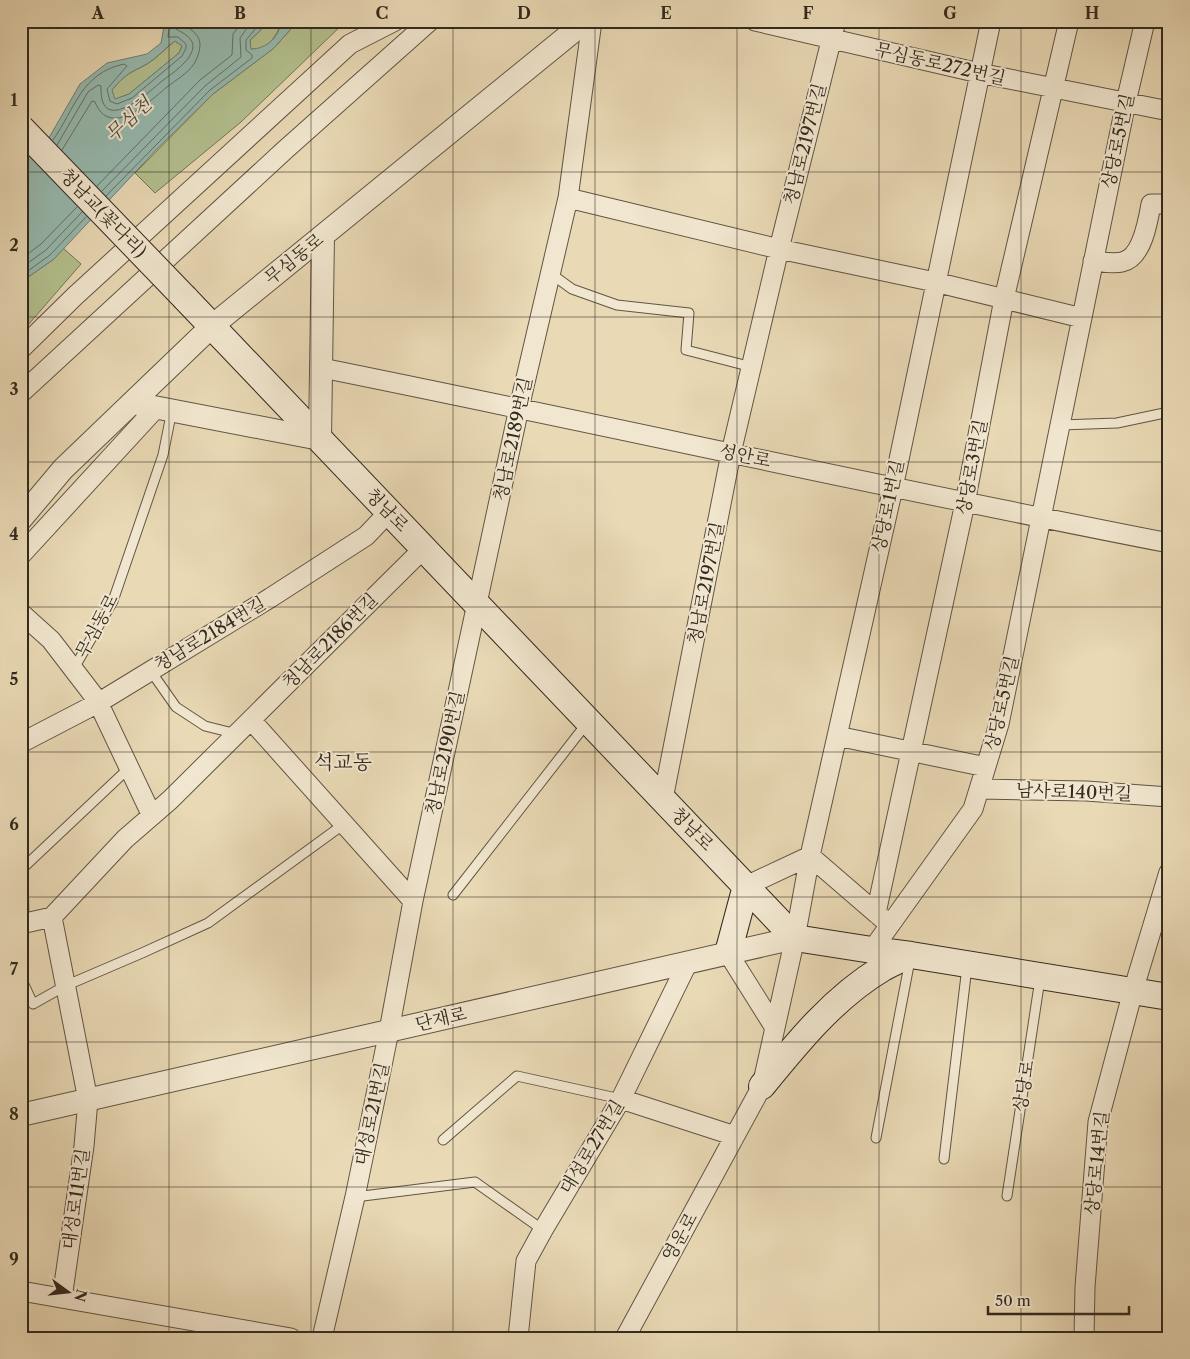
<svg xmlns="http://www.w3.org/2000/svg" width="1190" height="1359" font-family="'Libre Caslon Text','Noto Serif KR',serif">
<rect width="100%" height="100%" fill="#e9d9b5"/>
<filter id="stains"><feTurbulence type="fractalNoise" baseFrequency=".004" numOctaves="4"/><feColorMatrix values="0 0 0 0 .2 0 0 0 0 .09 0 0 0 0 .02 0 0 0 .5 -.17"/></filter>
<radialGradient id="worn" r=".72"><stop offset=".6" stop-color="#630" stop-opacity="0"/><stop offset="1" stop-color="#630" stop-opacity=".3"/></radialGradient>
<path fill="#b4c08f" stroke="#737556" d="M 265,21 L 281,21 C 280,31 271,43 263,48 C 259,50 254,49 250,49 L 250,40 L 260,31 Z
M 298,21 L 346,21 L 241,122 L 155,193 L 135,173 L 213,94 L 274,48 Z
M 175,41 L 182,46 L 179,53 L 129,94 L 114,100 L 112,90 C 125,74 130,73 147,64 C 157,58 166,48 175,41 Z
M 63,248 L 81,264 L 21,333 L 21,282 L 54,259 Z"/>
<path fill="#97bab0" stroke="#6f8076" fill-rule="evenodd" d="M 165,21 L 265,21 L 260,31 L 250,40 L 251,49 C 266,49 280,37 281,21 L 298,21 L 274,48 L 213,94 L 155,151 L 54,259 L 21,282 L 21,158 L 50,136 L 80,84 L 107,63 L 147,54 L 161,43 ZM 175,41 L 182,46 L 179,53 L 129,94 L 115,99 L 112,90 C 125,74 130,73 147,64 C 157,58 165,48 175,41 Z"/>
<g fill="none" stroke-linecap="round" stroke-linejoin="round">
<path stroke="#647267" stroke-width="1" d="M 53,140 C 75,109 81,73 124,64 L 127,66 L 107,89 L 110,101 L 117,104 L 132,98 L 182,56 L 186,48 L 186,44 L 178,37 L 168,37 L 170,21
M 57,145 L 88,92 L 98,85 L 101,86 C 99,137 147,94 162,81 C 170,75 179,69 186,61 C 189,58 192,52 193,48 C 194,38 183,33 176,29 L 176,21
M 62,150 L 92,101 L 95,102 C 110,140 150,101 167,87 C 176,80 188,73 194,64 C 197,59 200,51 200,45 C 200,35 192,30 184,25 L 183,21
M 97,186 L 200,80 L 232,55 L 233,34 L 243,21
M 102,191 L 205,86 L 241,57 L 240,38 L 252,21
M 106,196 L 210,90 L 252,58 L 252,55 L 246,50 L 246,40 L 256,28 L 259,21
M 21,259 L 41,244 L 77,207
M 21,268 L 46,250 L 82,212
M 21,276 L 50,255 L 86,217"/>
<defs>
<path id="service" d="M 550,273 L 572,289 L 617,305 L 689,313 L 686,350 L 752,367
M 1060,425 L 1117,423 L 1169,412
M 73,670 L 113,601 L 163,455 L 172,410
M 150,670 L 176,707 L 205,726 L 237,734
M 453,895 L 587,723
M 24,923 L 23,868 L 129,768
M 21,978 L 33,1004 L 65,986 L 142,953 L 208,923 L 344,824
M 876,1138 L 910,960
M 443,1140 L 517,1076 L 621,1099
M 944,1159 L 967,967
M 1007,1196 L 1040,979
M 355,1197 L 475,1182 L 543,1230"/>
<path id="minor" d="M 755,21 L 979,73 L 1169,111
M 568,198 L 779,249 L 935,282 L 1082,318
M 1093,261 C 1102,262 1114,264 1122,262 C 1142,258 1148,222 1151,204 L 1162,204
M 21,349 L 75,296 L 350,44 L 395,21
M 322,368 C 605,425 886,488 1169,543
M 21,393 L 286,149 L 430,21
M 21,555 L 157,407
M 21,613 L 51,640 L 97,700 L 152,816
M 251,720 L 413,901
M 837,736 L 986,767
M 21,743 L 98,703 L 270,598 L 366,536 L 389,512
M 980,789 L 1086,791 L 1169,797
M 663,799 L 731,453 L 779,249 L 836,21
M 746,886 L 810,856 L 883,919
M 876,913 L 965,503 L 1004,299 L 1069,21
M 52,917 L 88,1100 L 84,1146 L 62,1298
M 21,924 L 52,917 L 125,839 L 170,800 L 424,548
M 872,950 L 973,809 L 999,724 L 1126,102 L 1145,21
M 728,953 L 775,1028
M 621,1099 L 735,1136
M 21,1291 L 291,1338
M 322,1338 L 355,1197 L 389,1031 L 413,901 L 519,408 L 568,198 L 592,21
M 518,1338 L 526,1261 L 543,1230 L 621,1099 L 688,962
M 625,1338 L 762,1086 L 795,938 L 810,856 L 893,488 L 991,21
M 1084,1338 L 1085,1287 L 1098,1122 L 1133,991 L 1169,872"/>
<path id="tertiary" d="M 133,403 L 320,439 L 323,236
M 21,519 L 63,469 L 212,326 L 586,21
M 21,1115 L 795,938"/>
<path id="secondary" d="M 185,298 L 795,938 L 872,950 L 911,955 L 1169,997
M 728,953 L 746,886
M 762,1086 C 797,1043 834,997 883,968 C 892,963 901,959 911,955"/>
</defs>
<use href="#service" stroke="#605644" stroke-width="11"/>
<use href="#minor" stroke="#605644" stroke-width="21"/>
<use href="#tertiary" stroke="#605644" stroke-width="24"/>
<use href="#secondary" stroke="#322a1e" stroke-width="28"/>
<use href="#service" stroke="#f1e6cf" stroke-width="9"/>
<use href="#minor" stroke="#f1e6cf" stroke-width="19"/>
<use href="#tertiary" stroke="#f1e6cf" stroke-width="22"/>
<use href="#secondary" stroke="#f1e6cf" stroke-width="26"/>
<defs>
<path id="secondary-bridge" d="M 21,128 L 185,298"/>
</defs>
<use href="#secondary-bridge" stroke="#322a1e" stroke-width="28" stroke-linecap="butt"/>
<use href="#secondary-bridge" stroke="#f1e6cf" stroke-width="26"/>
</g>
<path fill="none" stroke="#322a1e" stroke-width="1" stroke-opacity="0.55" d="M 169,21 L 169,1338M 311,21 L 311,1338M 453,21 L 453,1338M 595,21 L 595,1338M 737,21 L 737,1338M 879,21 L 879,1338M 1021,21 L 1021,1338M 21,172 L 1169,172M 21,317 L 1169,317M 21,462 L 1169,462M 21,607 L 1169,607M 21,752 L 1169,752M 21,897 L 1169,897M 21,1042 L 1169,1042M 21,1187 L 1169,1187"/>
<g text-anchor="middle" stroke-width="4" stroke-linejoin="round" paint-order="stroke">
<g font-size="18" fill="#322a1e" stroke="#f1e6cf">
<text transform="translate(940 64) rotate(13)" y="6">무심동로272번길</text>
<text transform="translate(1118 141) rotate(-78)" y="6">상당로5번길</text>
<text transform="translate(805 144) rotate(-76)" y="6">청남로2197번길</text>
<text transform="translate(103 213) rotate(46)" y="6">청남교(꽃다리)</text>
<text transform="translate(294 259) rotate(-39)" y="6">무심동로</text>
<text transform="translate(513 439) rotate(-78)" y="6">청남로2189번길</text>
<text transform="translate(745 456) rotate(12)" y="6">성안로</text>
<text transform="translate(972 467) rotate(-79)" y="6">상당로3번길</text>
<text transform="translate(888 506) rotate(-78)" y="6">상당로1번길</text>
<text transform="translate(387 510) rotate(46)" y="6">청남로</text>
<text transform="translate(706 583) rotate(-79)" y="6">청남로2197번길</text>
<text transform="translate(97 626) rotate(-62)" y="6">무심동로</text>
<text transform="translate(210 634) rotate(-31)" y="6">청남로2184번길</text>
<text transform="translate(330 641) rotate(-45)" y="6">청남로2186번길</text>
<text transform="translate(1002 703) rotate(-77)" y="6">상당로5번길</text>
<text transform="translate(445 753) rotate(-78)" y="6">청남로2190번길</text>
<text transform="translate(1074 792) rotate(2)" y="6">남사로140번길</text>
<text transform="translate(692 829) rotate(46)" y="6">청남로</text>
<text transform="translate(441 1019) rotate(-13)" y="6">단재로</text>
<text transform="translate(1024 1086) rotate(-81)" y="6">상당로</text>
<text transform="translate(372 1114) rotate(-78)" y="6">대성로21번길</text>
<text transform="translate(592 1147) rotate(-59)" y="6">대성로27번길</text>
<text transform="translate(1097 1163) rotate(-84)" y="6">상당로14번길</text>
<text transform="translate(76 1199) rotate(-82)" y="6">대성로11번길</text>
<text transform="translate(680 1237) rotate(-61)" y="6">영운로</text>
</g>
<g font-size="19" font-style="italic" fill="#4b4e42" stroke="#f1e6cf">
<text transform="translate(128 119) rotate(-43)" y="7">무심천</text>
</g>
<g font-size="20" fill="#322a1e" stroke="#f1e6cf">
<text x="343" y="769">석교동</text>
</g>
</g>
<rect width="1190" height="1359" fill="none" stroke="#e9d9b5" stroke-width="55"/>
<g transform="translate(68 1292) rotate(105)" stroke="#f1e6cf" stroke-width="4" paint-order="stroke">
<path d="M0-4L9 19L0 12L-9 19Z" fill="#322a1e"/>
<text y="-8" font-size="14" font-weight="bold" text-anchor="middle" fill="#322a1e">N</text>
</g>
<path d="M988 1306v8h141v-8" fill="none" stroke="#322a1e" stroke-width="2.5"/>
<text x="995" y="1306" font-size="15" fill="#322a1e" stroke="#f1e6cf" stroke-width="4" paint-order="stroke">50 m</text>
<rect x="28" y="28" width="1134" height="1304" fill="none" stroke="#322a1e" stroke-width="2"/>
<g font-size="16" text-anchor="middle" font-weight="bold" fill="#322a1e">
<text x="98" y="19">A</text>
<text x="240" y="19">B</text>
<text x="382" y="19">C</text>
<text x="524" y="19">D</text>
<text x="666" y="19">E</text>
<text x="808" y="19">F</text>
<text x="950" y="19">G</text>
<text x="1092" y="19">H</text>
<text x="14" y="106">1</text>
<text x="14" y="251">2</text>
<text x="14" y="395">3</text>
<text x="14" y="540">4</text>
<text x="14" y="685">5</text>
<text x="14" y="830">6</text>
<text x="14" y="975">7</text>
<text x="14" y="1120">8</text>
<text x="14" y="1265">9</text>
</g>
<rect width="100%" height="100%" filter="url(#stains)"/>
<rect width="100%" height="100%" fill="url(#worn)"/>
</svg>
